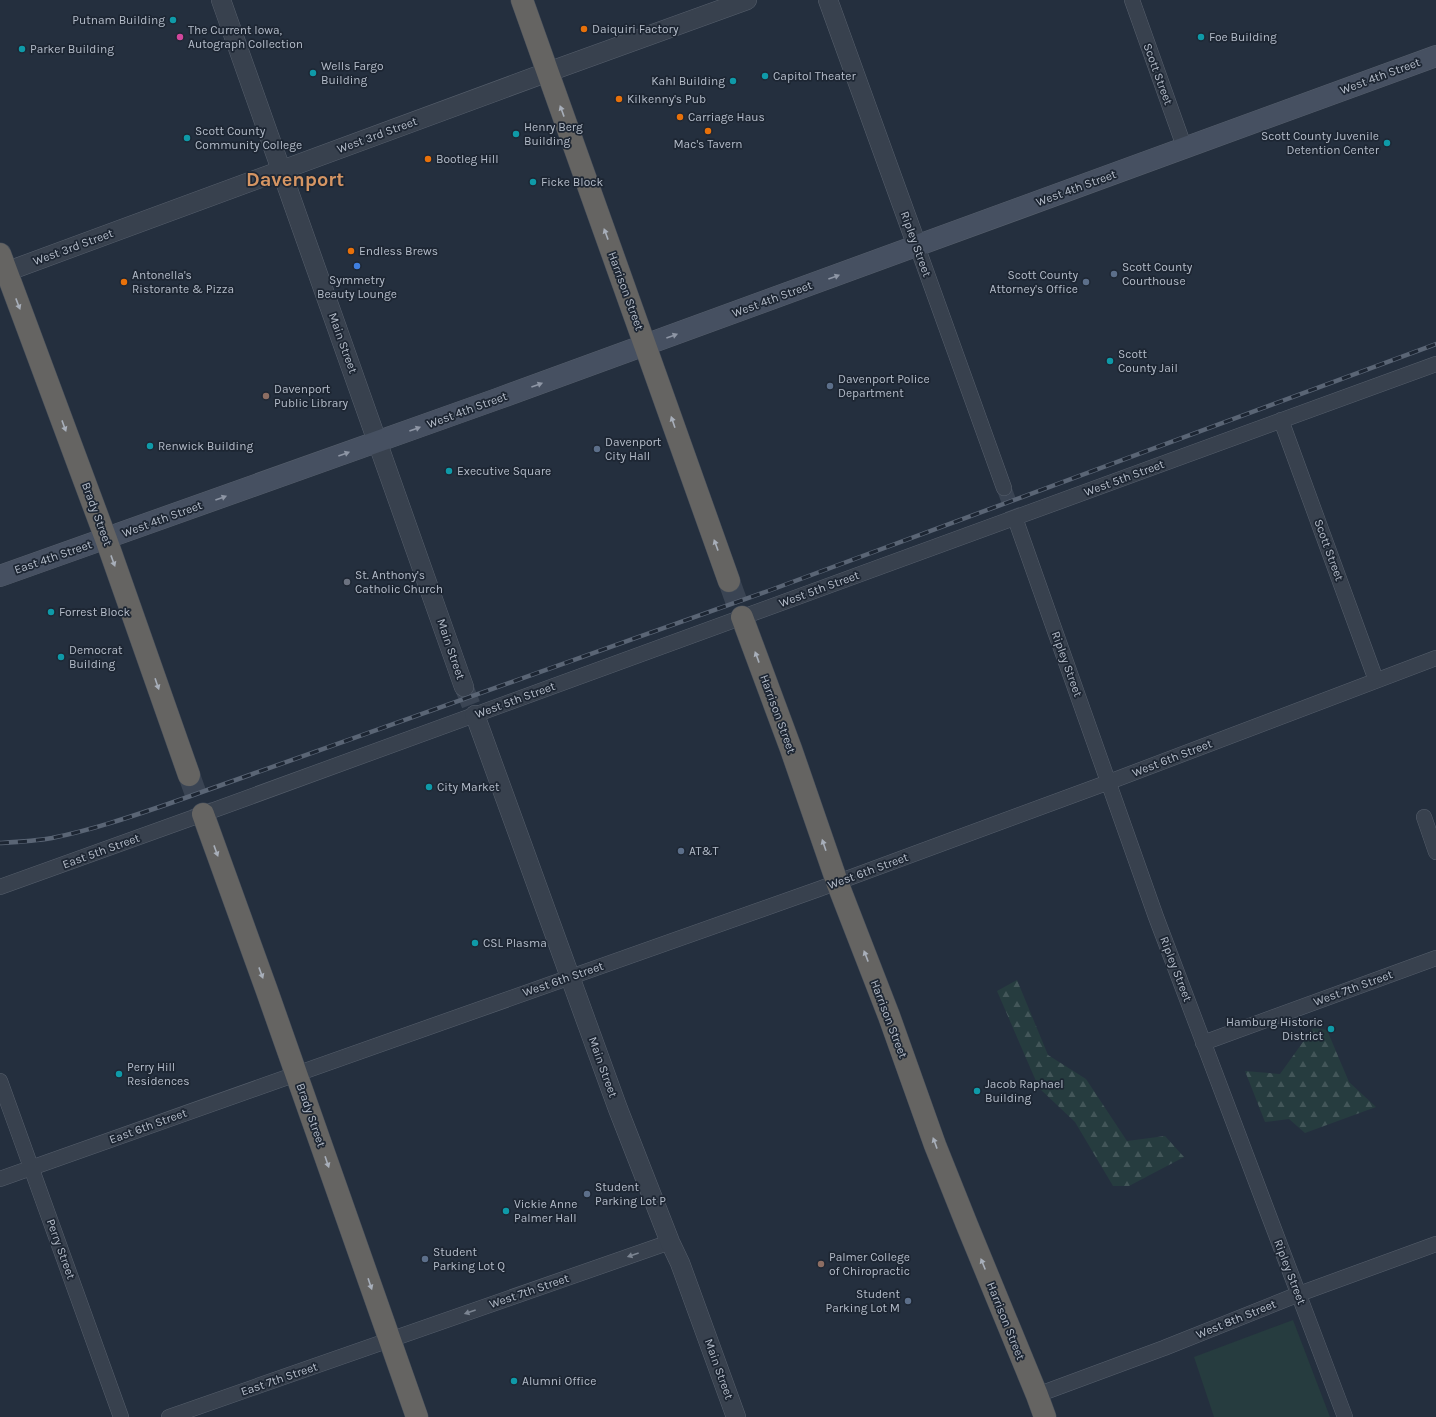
<svg xmlns="http://www.w3.org/2000/svg" width="1436" height="1417" font-family="Karla,sans-serif">
<defs>
<pattern id="forest-firs" width="22" height="20" patternUnits="userSpaceOnUse"><rect width="22" height="20" fill="#263c3f"/><path d="M5 1l3.5 6h-7zM16 11l3.5 6h-7z" fill="#435659"/></pattern>
</defs>
<rect width="100%" height="100%" fill="#242f3e"/>
<path fill="url(#forest-firs)" d="M 1017,980 L 1048,1055 L 1086,1079 L 1127,1141 L 1165,1136 L 1184,1157 L 1129,1186 L 1113,1186 L 1075,1122 L 1039,1088 L 997,991 Z
M 1313,1028 L 1327,1030 L 1349,1082 L 1376,1107 L 1305,1133 L 1289,1119 L 1265,1122 L 1245,1071 L 1280,1074 Z"/>
<path fill="#263c3f" d="M 1293,1320 L 1330,1417 L 1214,1417 L 1194,1357 Z"/>
<g fill="none" stroke-linecap="round" stroke-linejoin="round">
<path stroke="#3a4453" stroke-width="15" stroke-dasharray="15 8" stroke-linecap="butt" d="M 1004,488 L 1015,518"/>
<path stroke="#3a4453" stroke-width="19" stroke-dasharray="19 10" stroke-linecap="butt" d="M 464,687 L 475,715"/>
<path stroke="#3a4453" stroke-width="22" stroke-dasharray="22 11" stroke-linecap="butt" d="M 729,581 L 742,617
M 189,775 L 203,814"/>
<defs>
<path id="minor" d="M 1132,0 L 1185,149
M 917,246 L 1004,488
M 1281,420 L 1376,680
M 1015,518 L 1156,917 L 1345,1417
M 1424,817 L 1436,852
M 0,887 L 203,814 L 1436,364
M 1203,1043 L 1436,958
M 0,1081 L 121,1417
M 0,1179 L 819,889 L 1109,782 L 1436,658
M 1037,1395 L 1164,1348 L 1299,1294 L 1436,1244
M 169,1417 L 670,1242"/>
<path id="tertiary" d="M 221,0 L 464,687
M 828,0 L 917,246
M 0,274 L 548,72 L 747,0
M 475,715 L 618,1109 L 670,1242 L 680,1263 L 736,1417"/>
<path id="secondary" d="M 0,576 L 497,399 L 1436,56"/>
<path id="trunk" d="M 522,0 L 729,581
M 0,254 L 106,539 L 189,775
M 742,617 L 791,749 L 837,882 L 889,1016 L 935,1145 L 967,1225 L 1037,1395 L 1045,1417
M 203,814 L 267,991 L 417,1417"/>
</defs>
<use href="#minor" stroke="#565f6c" stroke-width="16"/>
<use href="#tertiary" stroke="#565f6c" stroke-width="20"/>
<use href="#secondary" stroke="#565f6c" stroke-width="22"/>
<use href="#trunk" stroke="#434c59" stroke-width="23"/>
<use href="#minor" stroke="#38414e" stroke-width="15"/>
<use href="#tertiary" stroke="#38414e" stroke-width="19"/>
<use href="#secondary" stroke="#465061" stroke-width="21"/>
<use href="#trunk" stroke="#656462" stroke-width="22"/>
<defs>
<path id="rail" d="M 0,843 C 17,842 35,841 52,838 C 92,830 130,817 168,804 L 768,591 L 1436,344"/>
</defs>
<use href="#rail" stroke="#5a6575" stroke-width="4.5"/>
<use href="#rail" stroke="#1d2633" stroke-width="3" stroke-dasharray="9" stroke-linecap="butt"/>
</g>
<defs><path id="oneway-solid" d="M-6-.8H1V-3.2L6.5 0L1 3.2V.8H-6Z"/></defs>
<g fill="#a8afba">
<use href="#oneway-solid" transform="translate(562 111) rotate(-110)"/>
<use href="#oneway-solid" transform="translate(606 234) rotate(-110)"/>
<use href="#oneway-solid" transform="translate(18 304) rotate(69)"/>
<use href="#oneway-solid" transform="translate(673 422) rotate(-109)"/>
<use href="#oneway-solid" transform="translate(64 426) rotate(70)"/>
<use href="#oneway-solid" transform="translate(716 545) rotate(-110)"/>
<use href="#oneway-solid" transform="translate(113 561) rotate(70)"/>
<use href="#oneway-solid" transform="translate(757 657) rotate(-110)"/>
<use href="#oneway-solid" transform="translate(157 684) rotate(71)"/>
<use href="#oneway-solid" transform="translate(824 845) rotate(-109)"/>
<use href="#oneway-solid" transform="translate(216 851) rotate(70)"/>
<use href="#oneway-solid" transform="translate(866 956) rotate(-111)"/>
<use href="#oneway-solid" transform="translate(261 973) rotate(70)"/>
<use href="#oneway-solid" transform="translate(935 1143) rotate(-110)"/>
<use href="#oneway-solid" transform="translate(327 1162) rotate(71)"/>
<use href="#oneway-solid" transform="translate(983 1264) rotate(-112)"/>
<use href="#oneway-solid" transform="translate(370 1284) rotate(71)"/>
</g>
<g fill="#8e96a5">
<use href="#oneway-solid" transform="translate(834 277) rotate(-20)"/>
<use href="#oneway-solid" transform="translate(672 336) rotate(-20)"/>
<use href="#oneway-solid" transform="translate(537 385) rotate(-20)"/>
<use href="#oneway-solid" transform="translate(415 429) rotate(-20)"/>
<use href="#oneway-solid" transform="translate(344 454) rotate(-20)"/>
<use href="#oneway-solid" transform="translate(221 498) rotate(-20)"/>
</g>
<g fill="#7c8592">
<use href="#oneway-solid" transform="translate(633 1255) rotate(161)"/>
<use href="#oneway-solid" transform="translate(470 1312) rotate(161)"/>
</g>
<g fill="#0f9aa8" stroke="#1d2633" stroke-width="1.5">
<circle cx="173" cy="20" r="4"/>
<circle cx="1201" cy="37" r="4"/>
<circle cx="22" cy="49" r="4"/>
<circle cx="313" cy="73" r="4"/>
<circle cx="765" cy="76" r="4"/>
<circle cx="733" cy="81" r="4"/>
<circle cx="516" cy="134" r="4"/>
<circle cx="187" cy="138" r="4"/>
<circle cx="1387" cy="143" r="4"/>
<circle cx="533" cy="182" r="4"/>
<circle cx="1110" cy="361" r="4"/>
<circle cx="150" cy="446" r="4"/>
<circle cx="449" cy="471" r="4"/>
<circle cx="51" cy="612" r="4"/>
<circle cx="61" cy="657" r="4"/>
<circle cx="429" cy="787" r="4"/>
<circle cx="475" cy="943" r="4"/>
<circle cx="1331" cy="1029" r="4"/>
<circle cx="119" cy="1074" r="4"/>
<circle cx="977" cy="1091" r="4"/>
<circle cx="506" cy="1211" r="4"/>
<circle cx="514" cy="1381" r="4"/>
</g>
<g fill="#e8710a" stroke="#1d2633" stroke-width="1.5">
<circle cx="584" cy="29" r="4"/>
<circle cx="619" cy="99" r="4"/>
<circle cx="680" cy="117" r="4"/>
<circle cx="708" cy="131" r="4"/>
<circle cx="428" cy="159" r="4"/>
<circle cx="351" cy="251" r="4"/>
<circle cx="124" cy="282" r="4"/>
</g>
<circle fill="#d1479c" stroke="#1d2633" stroke-width="1.5" cx="180" cy="37" r="4"/>
<circle fill="#3f7fe0" stroke="#1d2633" stroke-width="1.5" cx="357" cy="266" r="4"/>
<g fill="#5c6f8a" stroke="#1d2633" stroke-width="1.5">
<circle cx="1114" cy="274" r="4"/>
<circle cx="1086" cy="282" r="4"/>
<circle cx="830" cy="386" r="4"/>
<circle cx="597" cy="449" r="4"/>
<circle cx="681" cy="851" r="4"/>
<circle cx="587" cy="1194" r="4"/>
<circle cx="425" cy="1259" r="4"/>
<circle cx="908" cy="1301" r="4"/>
</g>
<g fill="#8d6e63" stroke="#1d2633" stroke-width="1.5">
<circle cx="266" cy="396" r="4"/>
<circle cx="821" cy="1264" r="4"/>
</g>
<circle fill="#6b7280" stroke="#1d2633" stroke-width="1.5" cx="347" cy="582" r="4"/>
<g text-anchor="middle" stroke-width="3.5" stroke-linejoin="round" paint-order="stroke">
<g font-size="12" fill="#b4bcc9" stroke="#1d2633" text-anchor="start">
<text x="165" y="24" text-anchor="end">Putnam Building</text>
<text x="592" y="33">Daiquiri Factory</text>
<text x="188" y="34">The Current Iowa,<tspan x="188" dy="14">Autograph Collection</tspan></text>
<text x="1209" y="41">Foe Building</text>
<text x="30" y="53">Parker Building</text>
<text x="321" y="70">Wells Fargo<tspan x="321" dy="14">Building</tspan></text>
<text x="773" y="80">Capitol Theater</text>
<text x="725" y="85" text-anchor="end">Kahl Building</text>
<text x="627" y="103">Kilkenny's Pub</text>
<text x="688" y="121">Carriage Haus</text>
<text x="524" y="131">Henry Berg<tspan x="524" dy="14">Building</tspan></text>
<text x="195" y="135">Scott County<tspan x="195" dy="14">Community College</tspan></text>
<text x="1379" y="140" text-anchor="end">Scott County Juvenile<tspan x="1379" dy="14">Detention Center</tspan></text>
<text x="708" y="148" text-anchor="middle">Mac's Tavern</text>
<text x="436" y="163">Bootleg Hill</text>
<text x="541" y="186">Ficke Block</text>
<text x="359" y="255">Endless Brews</text>
<text x="1122" y="271">Scott County<tspan x="1122" dy="14">Courthouse</tspan></text>
<text x="132" y="279">Antonella's<tspan x="132" dy="14">Ristorante &amp; Pizza</tspan></text>
<text x="1078" y="279" text-anchor="end">Scott County<tspan x="1078" dy="14">Attorney's Office</tspan></text>
<text x="357" y="284" text-anchor="middle">Symmetry<tspan x="357" dy="14">Beauty Lounge</tspan></text>
<text x="1118" y="358">Scott<tspan x="1118" dy="14">County Jail</tspan></text>
<text x="838" y="383">Davenport Police<tspan x="838" dy="14">Department</tspan></text>
<text x="274" y="393">Davenport<tspan x="274" dy="14">Public Library</tspan></text>
<text x="605" y="446">Davenport<tspan x="605" dy="14">City Hall</tspan></text>
<text x="158" y="450">Renwick Building</text>
<text x="457" y="475">Executive Square</text>
<text x="355" y="579">St. Anthony's<tspan x="355" dy="14">Catholic Church</tspan></text>
<text x="59" y="616">Forrest Block</text>
<text x="69" y="654">Democrat<tspan x="69" dy="14">Building</tspan></text>
<text x="437" y="791">City Market</text>
<text x="689" y="855">AT&amp;T</text>
<text x="483" y="947">CSL Plasma</text>
<text x="1323" y="1026" text-anchor="end">Hamburg Historic<tspan x="1323" dy="14">District</tspan></text>
<text x="127" y="1071">Perry Hill<tspan x="127" dy="14">Residences</tspan></text>
<text x="985" y="1088">Jacob Raphael<tspan x="985" dy="14">Building</tspan></text>
<text x="595" y="1191">Student<tspan x="595" dy="14">Parking Lot P</tspan></text>
<text x="514" y="1208">Vickie Anne<tspan x="514" dy="14">Palmer Hall</tspan></text>
<text x="433" y="1256">Student<tspan x="433" dy="14">Parking Lot Q</tspan></text>
<text x="829" y="1261">Palmer College<tspan x="829" dy="14">of Chiropractic</tspan></text>
<text x="900" y="1298" text-anchor="end">Student<tspan x="900" dy="14">Parking Lot M</tspan></text>
<text x="522" y="1385">Alumni Office</text>
</g>
<g font-size="12" fill="#b4bcc9" stroke="#1d2633">
<text transform="translate(1158 74) rotate(70)" y="4">Scott Street</text>
<text transform="translate(1380 76) rotate(-20)" y="4">West 4th Street</text>
<text transform="translate(377 135) rotate(-20)" y="4">West 3rd Street</text>
<text transform="translate(1076 188) rotate(-20)" y="4">West 4th Street</text>
<text transform="translate(916 244) rotate(70)" y="4">Ripley Street</text>
<text transform="translate(73 247) rotate(-20)" y="4">West 3rd Street</text>
<text transform="translate(626 291) rotate(70)" y="4">Harrison Street</text>
<text transform="translate(772 299) rotate(-20)" y="4">West 4th Street</text>
<text transform="translate(343 343) rotate(70)" y="4">Main Street</text>
<text transform="translate(467 410) rotate(-20)" y="4">West 4th Street</text>
<text transform="translate(1124 478) rotate(-20)" y="4">West 5th Street</text>
<text transform="translate(97 514) rotate(70)" y="4">Brady Street</text>
<text transform="translate(162 519) rotate(-20)" y="4">West 4th Street</text>
<text transform="translate(1329 550) rotate(70)" y="4">Scott Street</text>
<text transform="translate(53 557) rotate(-19)" y="4">East 4th Street</text>
<text transform="translate(819 589) rotate(-20)" y="4">West 5th Street</text>
<text transform="translate(451 649) rotate(71)" y="4">Main Street</text>
<text transform="translate(1067 664) rotate(70)" y="4">Ripley Street</text>
<text transform="translate(515 700) rotate(-20)" y="4">West 5th Street</text>
<text transform="translate(778 714) rotate(70)" y="4">Harrison Street</text>
<text transform="translate(1172 758) rotate(-21)" y="4">West 6th Street</text>
<text transform="translate(101 851) rotate(-20)" y="4">East 5th Street</text>
<text transform="translate(868 871) rotate(-20)" y="4">West 6th Street</text>
<text transform="translate(1176 969) rotate(69)" y="4">Ripley Street</text>
<text transform="translate(563 979) rotate(-19)" y="4">West 6th Street</text>
<text transform="translate(1353 988) rotate(-20)" y="4">West 7th Street</text>
<text transform="translate(889 1019) rotate(69)" y="4">Harrison Street</text>
<text transform="translate(603 1067) rotate(70)" y="4">Main Street</text>
<text transform="translate(311 1115) rotate(71)" y="4">Brady Street</text>
<text transform="translate(148 1126) rotate(-20)" y="4">East 6th Street</text>
<text transform="translate(61 1249) rotate(70)" y="4">Perry Street</text>
<text transform="translate(1290 1272) rotate(69)" y="4">Ripley Street</text>
<text transform="translate(529 1291) rotate(-19)" y="4">West 7th Street</text>
<text transform="translate(1236 1319) rotate(-22)" y="4">West 8th Street</text>
<text transform="translate(1006 1321) rotate(68)" y="4">Harrison Street</text>
<text transform="translate(719 1369) rotate(70)" y="4">Main Street</text>
<text transform="translate(279 1379) rotate(-19)" y="4">East 7th Street</text>
</g>
<g font-size="20" font-weight="bold" fill="#d59563" stroke="#1d2633">
<text x="295" y="186">Davenport</text>
</g>
</g>
</svg>
